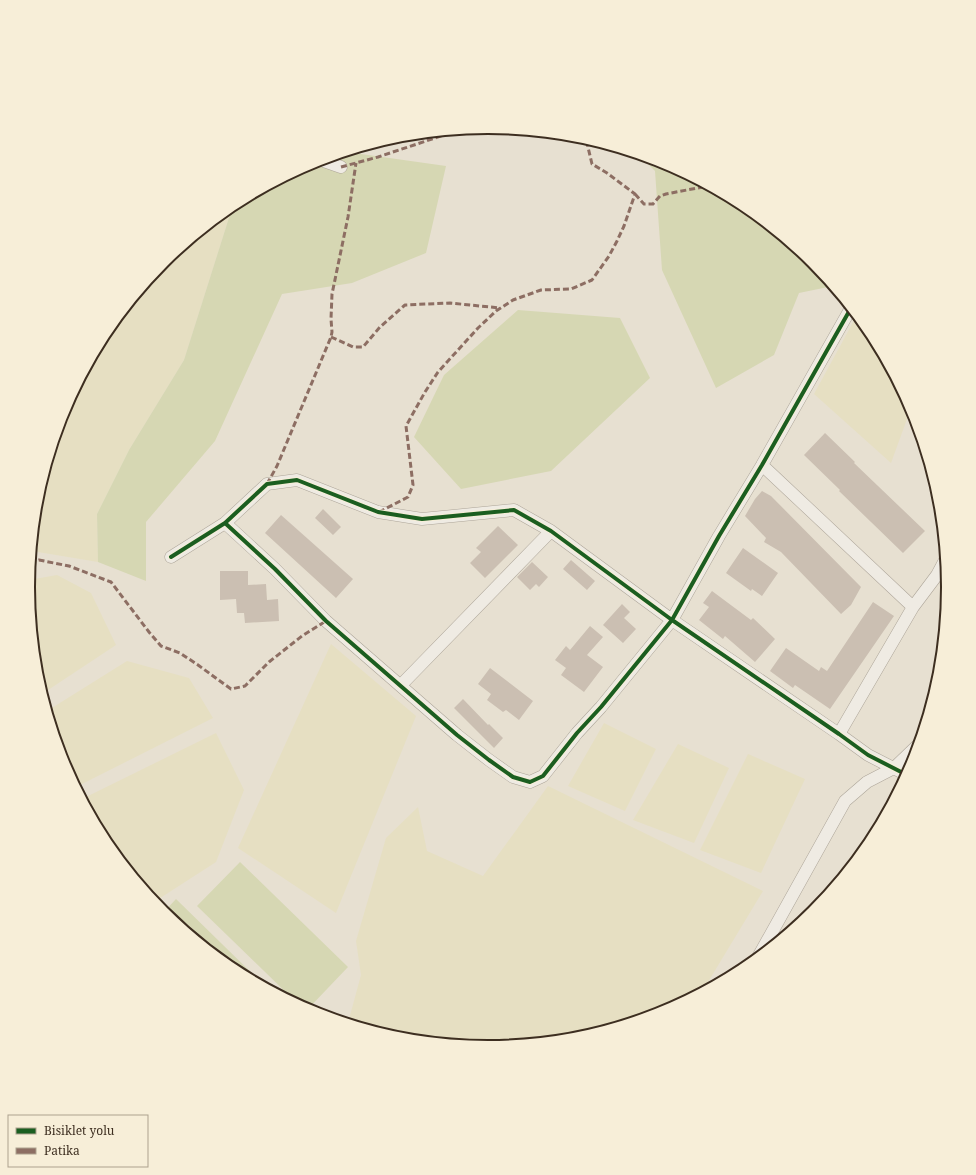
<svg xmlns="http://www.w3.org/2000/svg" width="976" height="1175" font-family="'Noto Serif',serif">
<rect width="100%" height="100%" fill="#e7e0d1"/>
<path fill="#e6dfc2" d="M 233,205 L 184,360 L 129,450 L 97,514 L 98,562 L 32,551 L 37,498 L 63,411 L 106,332 L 163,262 Z
M 857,315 L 871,332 L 911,408 L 891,463 L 814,394 Z
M 57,575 L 91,593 L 116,645 L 42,694 L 37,677 L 28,587 L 29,580 Z
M 331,644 L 416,716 L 336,913 L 238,848 Z
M 127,661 L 189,678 L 213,718 L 76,787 L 63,763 L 47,711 Z
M 604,723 L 656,749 L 625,811 L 568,786 Z
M 216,733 L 244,790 L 216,862 L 154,902 L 105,843 L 82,799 Z
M 678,744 L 729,768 L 694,843 L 633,820 Z
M 748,754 L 805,779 L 761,873 L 700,850 Z
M 548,786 L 763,891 L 702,992 L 664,1013 L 578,1039 L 488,1047 L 398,1039 L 348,1023 L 361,975 L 356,941 L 386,838 L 418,807 L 427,851 L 483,876 Z"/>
<path fill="#d6d7b3" d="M 354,153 L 446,166 L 426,253 L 352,283 L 282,294 L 215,441 L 146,522 L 146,581 L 98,562 L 97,514 L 129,450 L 184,360 L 233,205 L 312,162 L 329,157 Z
M 639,155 L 664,163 L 744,205 L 813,262 L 833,286 L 799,293 L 774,355 L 716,388 L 662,270 L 655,171 Z
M 518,310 L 620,318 L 650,378 L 551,471 L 461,489 L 414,437 L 444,375 Z
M 240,862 L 348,967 L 307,1010 L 300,1006 L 197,906 Z
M 176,899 L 262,983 L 260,985 L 232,970 L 163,913 Z"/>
<path fill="#cbbfb2" d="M 825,433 L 855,462 L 854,463 L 925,531 L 903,553 L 839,491 L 840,490 L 804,455 Z
M 762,491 L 771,496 L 861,587 L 851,605 L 841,614 L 781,552 L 764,542 L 766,538 L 745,516 L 755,499 Z
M 323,509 L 341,527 L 333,535 L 315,518 Z
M 281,515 L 353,579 L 336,598 L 265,533 Z
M 498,526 L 518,545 L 485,578 L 470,563 L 481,552 L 476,548 Z
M 743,548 L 778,573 L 762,596 L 752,589 L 751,591 L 726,573 Z
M 571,560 L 595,581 L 587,590 L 563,569 Z
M 532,562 L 548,577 L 539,587 L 536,584 L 530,590 L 517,577 Z
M 220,571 L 248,571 L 248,585 L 266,584 L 267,600 L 278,599 L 279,621 L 245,623 L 244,613 L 237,613 L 236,599 L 220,600 Z
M 712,591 L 751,620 L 753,618 L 775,639 L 755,662 L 725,636 L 723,639 L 699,620 L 709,607 L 703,603 Z
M 873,602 L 894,616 L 830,709 L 795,685 L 793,688 L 770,671 L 786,648 L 819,671 L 821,667 L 827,671 Z
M 622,604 L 630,612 L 624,618 L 636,629 L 623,643 L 603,625 Z
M 590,626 L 603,637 L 587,655 L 603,667 L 584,692 L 561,675 L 566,668 L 555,660 L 566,646 L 570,650 Z
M 490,668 L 533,701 L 519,720 L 506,710 L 503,712 L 487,700 L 491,694 L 478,684 Z
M 463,699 L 488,725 L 489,724 L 503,738 L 494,748 L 454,708 Z"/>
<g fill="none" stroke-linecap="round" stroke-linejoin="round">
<defs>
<path id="minor" d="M 321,160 L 341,167
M 762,465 L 913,607 L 839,734
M 225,523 L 275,569 L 326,621 L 457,735 L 489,760 L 513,777 L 530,782 L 543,776 L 577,733 L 601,707 L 672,620 L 719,536 L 762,465 L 851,308
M 171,557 L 225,523 L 267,484 L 297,480 L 378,512 L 422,519 L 514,510 L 551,531 L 672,620 L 839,734 L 868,755 L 907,775
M 913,607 L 937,575 L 945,560
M 401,685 L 551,531
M 757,959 L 845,801 L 867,782 L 894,768 L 919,744"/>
</defs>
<use href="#minor" stroke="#ada599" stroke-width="13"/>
<use href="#minor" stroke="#efebe3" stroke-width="12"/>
<path stroke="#8d6e63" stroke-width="3" stroke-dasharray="6 3" stroke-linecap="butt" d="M 341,167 L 378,157 L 456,131
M 635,194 L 644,204 L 653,204 L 660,196 L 666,194 L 708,186
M 331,337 L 353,347 L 363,347 L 380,327 L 405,305 L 450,303 L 500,308
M 267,484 L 277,466 L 331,337 L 332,332 L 331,319 L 332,294 L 348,217 L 356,163
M 379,512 L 408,497 L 413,485 L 406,426 L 425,392 L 438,372 L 478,328 L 496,311 L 513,300 L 541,290 L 571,289 L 592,280 L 609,256 L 617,241 L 624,226 L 635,194 L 607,173 L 592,164 L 586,139
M 30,563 L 39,560 L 69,566 L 111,582 L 149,632 L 161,646 L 180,653 L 198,665 L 231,689 L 245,686 L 269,662 L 302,636 L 326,621"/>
<defs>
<path id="cycleway" d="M 225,523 L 275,569 L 326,621 L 457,735 L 489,760 L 513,777 L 530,782 L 543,776 L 577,733 L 601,707 L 672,620 L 719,536 L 762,465 L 851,308
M 171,557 L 225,523 L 267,484 L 297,480 L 378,512 L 422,519 L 514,510 L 551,531 L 672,620 L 839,734 L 868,755 L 907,775"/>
</defs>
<use href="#cycleway" stroke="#f7eed8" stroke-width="6"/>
<use href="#cycleway" stroke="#1b5e20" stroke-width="4"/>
</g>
<path d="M0 0H976V1175H0ZM35 587a453 453 0 1 1 906 0a453 453 0 1 1-906 0Z" fill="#f7eed8" fill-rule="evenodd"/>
<path fill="none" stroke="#3d2e20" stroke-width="2" d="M35 587a453 453 0 1 1 906 0a453 453 0 1 1-906 0Z"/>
<rect x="8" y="1115" width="140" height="52" fill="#f7eed8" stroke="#ada18e"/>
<rect x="16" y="1128" width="20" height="6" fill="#1b5e20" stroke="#ada18e"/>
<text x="44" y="1135" font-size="12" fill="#3d2e20">Bisiklet yolu</text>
<rect x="16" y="1148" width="20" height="6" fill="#8d6e63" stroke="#ada18e"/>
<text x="44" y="1155" font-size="12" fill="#3d2e20">Patika</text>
</svg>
